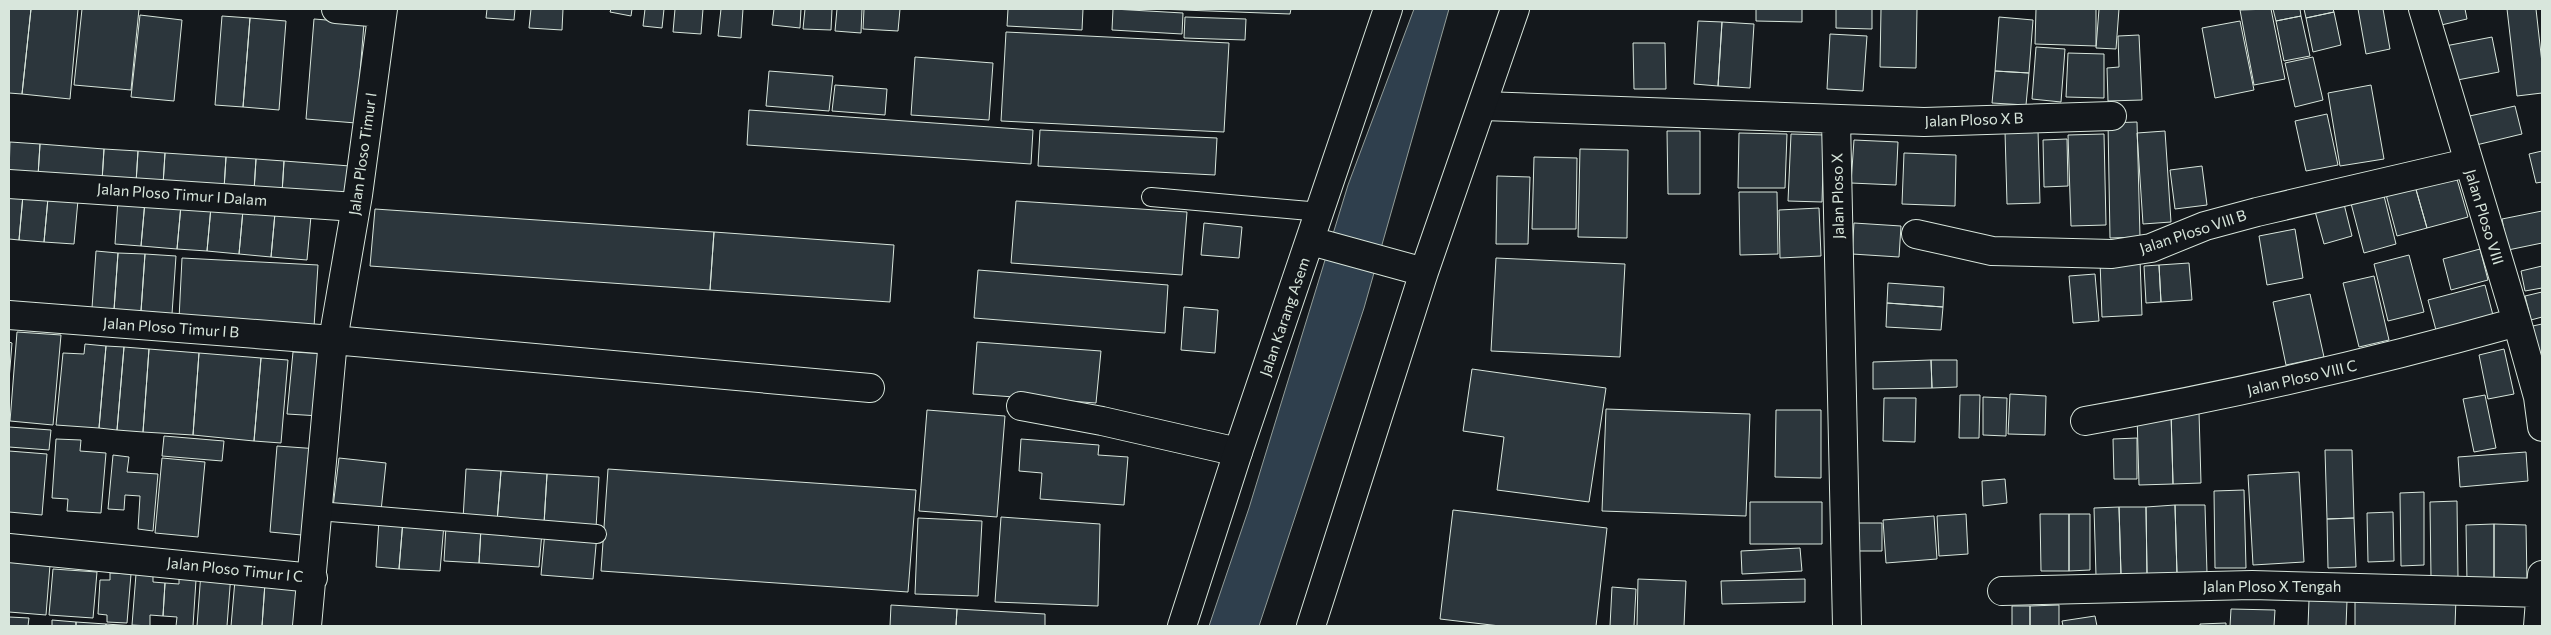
<svg xmlns="http://www.w3.org/2000/svg" width="2551" height="635" font-family="Commissioner,sans-serif">
<rect width="100%" height="100%" fill="#14181c"/>
<path fill="#2f3f4d" stroke="#939e99" d="M 1414,9 L 1449,9 L 1364,308 L 1259,626 L 1209,626 L 1249,508 L 1348,185 Z"/>
<path fill="#2c363c" stroke="#d8e6dc" d="M 9,9 L 31,9 L 22,94 L 9,93 Z
M 31,9 L 78,9 L 70,99 L 22,94 Z
M 82,9 L 139,9 L 131,90 L 74,85 Z
M 487,9 L 515,9 L 514,20 L 486,18 Z
M 531,9 L 563,9 L 562,30 L 529,28 Z
M 611,9 L 632,9 L 631,16 L 610,12 Z
M 645,9 L 664,9 L 662,28 L 643,26 Z
M 675,9 L 703,9 L 701,34 L 673,32 Z
M 721,9 L 743,9 L 741,38 L 718,36 Z
M 774,9 L 801,9 L 800,28 L 772,25 Z
M 805,9 L 832,9 L 831,30 L 803,29 Z
M 837,9 L 862,9 L 861,33 L 835,31 Z
M 864,9 L 900,9 L 898,31 L 863,29 Z
M 1008,9 L 1083,9 L 1082,30 L 1007,26 Z
M 1113,9 L 1183,13 L 1182,34 L 1112,30 Z
M 1156,9 L 1291,9 L 1290,14 Z
M 1756,9 L 1802,9 L 1802,22 L 1756,21 Z
M 1836,9 L 1872,9 L 1872,29 L 1836,28 Z
M 1881,9 L 1917,9 L 1916,68 L 1880,67 Z
M 2036,9 L 2096,9 L 2096,46 L 2035,44 Z
M 2099,9 L 2119,9 L 2116,49 L 2096,48 Z
M 2271,9 L 2285,79 L 2254,85 L 2240,10 Z
M 2273,9 L 2300,9 L 2301,16 L 2276,21 Z
M 2304,9 L 2333,9 L 2334,12 L 2306,18 Z
M 2358,9 L 2383,9 L 2390,49 L 2366,54 Z
M 2433,9 L 2465,9 L 2467,19 L 2437,26 Z
M 2507,9 L 2536,9 L 2542,63 L 2542,93 L 2517,96 Z
M 2334,12 L 2341,45 L 2313,52 L 2306,18 Z
M 140,15 L 182,20 L 174,101 L 131,97 Z
M 222,16 L 250,18 L 243,107 L 215,105 Z
M 2301,16 L 2310,56 L 2284,61 L 2276,21 Z
M 1185,17 L 1246,19 L 1245,40 L 1184,38 Z
M 1999,17 L 2033,20 L 2029,73 L 1995,71 Z
M 250,18 L 286,21 L 279,110 L 243,107 Z
M 314,19 L 364,23 L 356,123 L 306,119 Z
M 1698,21 L 1722,22 L 1718,86 L 1694,84 Z
M 2240,21 L 2254,90 L 2215,98 L 2202,28 Z
M 1722,22 L 1754,24 L 1750,88 L 1718,86 Z
M 1006,32 L 1229,43 L 1224,132 L 1001,121 Z
M 1830,34 L 1867,36 L 1863,91 L 1827,89 Z
M 2139,35 L 2142,100 L 2108,101 L 2107,68 L 2119,67 L 2118,36 Z
M 2492,37 L 2499,72 L 2447,82 L 2440,47 Z
M 1633,43 L 1665,43 L 1666,89 L 1634,89 Z
M 2036,47 L 2065,49 L 2061,102 L 2032,99 Z
M 2068,53 L 2104,54 L 2104,98 L 2066,97 Z
M 915,57 L 993,63 L 989,120 L 911,115 Z
M 2313,57 L 2323,100 L 2295,107 L 2285,63 Z
M 769,71 L 833,76 L 829,111 L 766,106 Z
M 1995,71 L 2029,73 L 2026,105 L 1992,103 Z
M 835,85 L 887,89 L 885,115 L 832,111 Z
M 2371,85 L 2384,159 L 2340,166 L 2328,93 Z
M 2515,106 L 2522,134 L 2472,146 L 2465,117 Z
M 749,110 L 1033,130 L 1031,164 L 747,145 Z
M 2327,114 L 2338,165 L 2306,171 L 2295,121 Z
M 2137,122 L 2140,237 L 2110,238 L 2108,123 Z
M 1040,130 L 1217,138 L 1215,175 L 1038,166 Z
M 2038,130 L 2040,203 L 2007,204 L 2005,131 Z
M 1667,131 L 1700,131 L 1700,194 L 1668,194 Z
M 2165,131 L 2171,222 L 2143,224 L 2137,133 Z
M 1739,133 L 1787,134 L 1785,188 L 1738,188 Z
M 1791,134 L 1824,135 L 1822,202 L 1788,201 Z
M 2104,134 L 2106,225 L 2071,226 L 2068,135 Z
M 2067,139 L 2068,186 L 2044,187 L 2043,140 Z
M 1854,140 L 1898,142 L 1896,185 L 1851,183 Z
M 10,142 L 40,144 L 38,176 L 9,174 Z
M 40,144 L 104,149 L 102,181 L 38,176 Z
M 104,149 L 138,151 L 136,183 L 102,181 Z
M 1580,149 L 1628,150 L 1627,238 L 1578,237 Z
M 138,151 L 165,153 L 163,185 L 136,183 Z
M 2542,151 L 2542,182 L 2536,183 L 2529,154 Z
M 165,153 L 226,157 L 224,189 L 163,185 Z
M 1904,153 L 1956,155 L 1955,206 L 1902,204 Z
M 226,157 L 256,159 L 254,191 L 224,189 Z
M 1534,157 L 1577,158 L 1576,229 L 1532,229 Z
M 256,159 L 284,161 L 282,193 L 254,191 Z
M 284,161 L 350,166 L 348,198 L 282,193 Z
M 2202,166 L 2207,205 L 2175,209 L 2170,170 Z
M 2454,169 L 2468,217 L 2427,228 L 2413,179 Z
M 1497,176 L 1530,177 L 1528,244 L 1496,244 Z
M 2413,179 L 2427,228 L 2397,236 L 2384,187 Z
M 2381,184 L 2396,244 L 2364,253 L 2348,192 Z
M 1739,192 L 1777,192 L 1778,254 L 1740,255 Z
M 9,194 L 23,195 L 19,240 L 9,239 Z
M 23,195 L 48,198 L 44,242 L 19,240 Z
M 2342,196 L 2352,236 L 2324,244 L 2313,204 Z
M 48,198 L 78,200 L 74,244 L 44,242 Z
M 118,199 L 145,201 L 141,246 L 115,244 Z
M 145,201 L 181,205 L 177,249 L 141,246 Z
M 1016,201 L 1187,212 L 1182,275 L 1011,263 Z
M 181,205 L 211,207 L 207,251 L 177,249 Z
M 211,207 L 243,210 L 239,254 L 207,251 Z
M 1819,208 L 1821,256 L 1780,258 L 1779,210 Z
M 375,209 L 714,232 L 710,290 L 370,266 Z
M 243,210 L 275,213 L 271,257 L 239,254 Z
M 2542,211 L 2542,243 L 2508,250 L 2502,219 Z
M 275,213 L 311,216 L 307,260 L 271,257 Z
M 1204,223 L 1242,227 L 1239,258 L 1201,255 Z
M 1854,223 L 1901,226 L 1899,257 L 1852,254 Z
M 2295,229 L 2303,278 L 2267,285 L 2259,236 Z
M 714,232 L 894,245 L 890,302 L 710,290 Z
M 2480,249 L 2488,280 L 2451,290 L 2443,259 Z
M 96,251 L 118,253 L 114,310 L 92,308 Z
M 118,253 L 145,254 L 141,311 L 114,310 Z
M 145,254 L 176,256 L 172,314 L 141,311 Z
M 2409,255 L 2424,312 L 2388,321 L 2374,264 Z
M 182,258 L 318,265 L 314,327 L 179,319 Z
M 1496,258 L 1625,264 L 1620,357 L 1491,351 Z
M 2140,259 L 2142,315 L 2102,317 L 2100,261 Z
M 2189,263 L 2192,300 L 2161,302 L 2159,265 Z
M 2159,265 L 2161,302 L 2146,303 L 2144,266 Z
M 2542,266 L 2542,288 L 2525,291 L 2521,271 Z
M 978,270 L 1168,285 L 1165,333 L 974,318 Z
M 2095,274 L 2099,321 L 2073,323 L 2069,276 Z
M 2374,276 L 2389,340 L 2359,347 L 2343,283 Z
M 1888,283 L 1944,287 L 1943,307 L 1887,303 Z
M 2485,285 L 2494,319 L 2437,334 L 2428,300 Z
M 2542,292 L 2542,317 L 2531,320 L 2525,296 Z
M 2310,294 L 2324,357 L 2286,365 L 2273,302 Z
M 1887,303 L 1943,307 L 1941,330 L 1886,327 Z
M 1184,307 L 1218,310 L 1215,353 L 1181,350 Z
M 2542,324 L 2542,360 L 2535,362 L 2528,327 Z
M 17,332 L 61,335 L 53,425 L 10,421 Z
M 9,342 L 12,343 L 9,380 Z
M 977,342 L 1101,351 L 1096,403 L 973,394 Z
M 85,344 L 106,346 L 99,428 L 56,425 L 63,353 L 84,354 Z
M 106,346 L 124,347 L 117,430 L 99,428 Z
M 124,347 L 149,349 L 143,432 L 117,430 Z
M 149,349 L 199,353 L 193,435 L 143,432 Z
M 2504,349 L 2514,394 L 2488,399 L 2479,355 Z
M 293,352 L 326,354 L 320,416 L 287,414 Z
M 199,353 L 261,358 L 254,441 L 193,435 Z
M 261,358 L 288,360 L 281,443 L 254,441 Z
M 1931,360 L 1957,360 L 1957,387 L 1932,388 Z
M 1931,360 L 1932,388 L 1873,389 L 1873,362 Z
M 1472,369 L 1606,388 L 1589,502 L 1497,490 L 1504,437 L 1463,431 Z
M 2010,394 L 2046,396 L 2045,435 L 2008,434 Z
M 1960,395 L 1980,395 L 1979,438 L 1959,438 Z
M 2485,395 L 2496,448 L 2474,452 L 2463,399 Z
M 1983,397 L 2007,398 L 2006,436 L 1983,435 Z
M 1884,398 L 1916,398 L 1915,442 L 1883,441 Z
M 1606,409 L 1750,414 L 1746,516 L 1602,511 Z
M 927,410 L 1005,416 L 997,517 L 919,511 Z
M 1776,410 L 1821,410 L 1821,478 L 1775,477 Z
M 2171,412 L 2173,484 L 2139,485 L 2137,414 Z
M 2171,412 L 2199,412 L 2201,483 L 2173,484 Z
M 9,427 L 51,430 L 49,450 L 9,447 Z
M 164,436 L 224,441 L 222,461 L 162,456 Z
M 2137,438 L 2137,479 L 2114,479 L 2113,439 Z
M 56,439 L 81,440 L 80,451 L 106,453 L 101,513 L 67,511 L 68,499 L 52,498 Z
M 1021,439 L 1099,445 L 1098,455 L 1128,457 L 1124,505 L 1040,499 L 1042,473 L 1019,471 Z
M 277,446 L 319,449 L 312,536 L 270,532 Z
M 2325,450 L 2352,450 L 2354,518 L 2327,519 Z
M 9,451 L 47,454 L 42,515 L 9,512 Z
M 2526,452 L 2528,481 L 2460,487 L 2458,457 Z
M 113,455 L 129,457 L 127,472 L 158,474 L 153,531 L 138,529 L 140,496 L 125,495 L 124,510 L 108,509 Z
M 162,458 L 205,462 L 198,537 L 155,533 Z
M 339,458 L 386,463 L 381,511 L 333,507 Z
M 466,469 L 501,471 L 497,522 L 463,519 Z
M 608,469 L 916,490 L 908,592 L 601,571 Z
M 501,471 L 547,474 L 544,524 L 497,522 Z
M 2299,472 L 2304,562 L 2253,565 L 2248,475 Z
M 547,474 L 599,477 L 596,528 L 544,524 Z
M 2005,479 L 2007,503 L 1983,506 L 1982,481 Z
M 2244,490 L 2246,568 L 2215,568 L 2214,491 Z
M 2424,492 L 2424,565 L 2401,566 L 2400,493 Z
M 2457,501 L 2458,578 L 2431,578 L 2430,502 Z
M 1750,502 L 1822,502 L 1822,544 L 1750,544 Z
M 2175,505 L 2205,505 L 2207,573 L 2177,574 Z
M 2175,505 L 2177,574 L 2147,574 L 2146,507 Z
M 2119,507 L 2121,575 L 2096,576 L 2094,508 Z
M 2119,507 L 2146,507 L 2147,574 L 2121,575 Z
M 1453,510 L 1607,528 L 1596,626 L 1500,626 L 1440,619 Z
M 2393,512 L 2394,561 L 2368,562 L 2367,513 Z
M 1966,514 L 1968,554 L 1939,556 L 1937,516 Z
M 2040,514 L 2069,514 L 2069,571 L 2041,571 Z
M 2069,514 L 2090,514 L 2090,570 L 2069,571 Z
M 1934,516 L 1937,559 L 1886,563 L 1883,520 Z
M 1001,517 L 1100,524 L 1098,606 L 995,602 Z
M 918,518 L 982,521 L 978,596 L 915,594 Z
M 2354,518 L 2356,567 L 2328,568 L 2327,519 Z
M 379,519 L 403,520 L 399,569 L 376,567 Z
M 403,520 L 444,524 L 440,571 L 399,569 Z
M 1850,523 L 1882,523 L 1882,551 L 1850,551 Z
M 2494,524 L 2494,581 L 2467,582 L 2466,525 Z
M 2494,524 L 2526,525 L 2527,582 L 2494,581 Z
M 446,526 L 481,528 L 479,563 L 444,561 Z
M 481,528 L 542,532 L 539,567 L 479,563 Z
M 545,531 L 597,534 L 593,579 L 541,575 Z
M 1800,548 L 1802,571 L 1742,574 L 1741,551 Z
M 9,562 L 50,565 L 46,615 L 9,612 Z
M 53,569 L 97,572 L 93,618 L 49,615 Z
M 201,572 L 231,574 L 227,626 L 197,626 Z
M 110,573 L 131,574 L 127,623 L 107,622 L 107,615 L 98,614 L 100,580 L 110,580 Z
M 136,574 L 153,575 L 153,582 L 165,583 L 163,616 L 150,615 L 150,626 L 132,625 Z
M 179,578 L 196,580 L 193,626 L 176,626 L 177,617 L 163,616 L 165,583 L 179,584 Z
M 1638,579 L 1686,581 L 1684,626 L 1637,626 Z
M 1805,579 L 1805,602 L 1722,604 L 1721,581 Z
M 235,580 L 265,583 L 262,626 L 231,626 Z
M 265,583 L 300,586 L 297,626 L 262,626 Z
M 1612,587 L 1636,589 L 1634,626 L 1610,626 Z
M 2456,598 L 2455,626 L 2355,626 L 2355,599 Z
M 2309,600 L 2347,601 L 2346,626 L 2308,626 Z
M 891,605 L 957,609 L 956,626 L 890,626 Z
M 2059,605 L 2059,626 L 2030,626 L 2030,606 Z
M 2012,606 L 2030,606 L 2030,626 L 2012,626 Z
M 957,609 L 1045,614 L 1045,626 L 956,626 Z
M 2231,609 L 2275,610 L 2274,626 L 2230,626 Z
M 2095,616 L 2097,626 L 2063,626 L 2062,621 Z
M 9,617 L 29,618 L 28,626 L 9,626 Z
M 52,620 L 76,622 L 76,626 L 52,626 Z
M 76,622 L 106,624 L 106,626 L 76,626 Z
M 2226,623 L 2226,626 L 2200,626 L 2200,624 Z
M 106,624 L 134,626 L 106,626 Z"/>
<g fill="none" stroke-linecap="round" stroke-linejoin="round">
<defs>
<path id="lane" d="M 1151,197 L 1321,212
M 318,511 L 597,534"/>
<path id="street" d="M 336,9 L 382,13
M 2423,9 L 2517,322 L 2538,397 L 2542,427
M 1483,106 L 1924,122 L 2112,116
M 1836,120 L 1847,626
M 9,184 L 356,207
M 1916,234 L 1992,251 L 2112,254 L 2151,248 L 2205,226 L 2257,212 L 2467,163
M 9,315 L 333,340 L 870,388
M 1021,406 L 1102,421 L 1238,452
M 2085,421 C 2233,395 2372,363 2517,322
M 9,548 L 313,578
M 2002,591 L 2252,585 L 2541,593
M 307,626 L 333,340 L 358,195 L 383,9
M 2538,626 L 2542,575"/>
<path id="primary" d="M 1311,241 L 1424,272
M 1182,626 L 1238,452 L 1388,9
M 1311,626 L 1424,272 L 1515,9"/>
</defs>
<use href="#lane" stroke="#d8e6dc" stroke-width="20"/>
<use href="#street" stroke="#d8e6dc" stroke-width="30"/>
<use href="#primary" stroke="#d8e6dc" stroke-width="30"/>
<use href="#lane" stroke="#14181c" stroke-width="18"/>
<use href="#street" stroke="#14181c" stroke-width="28"/>
<use href="#primary" stroke="#14181c" stroke-width="28"/>
</g>
<g text-anchor="middle" stroke-width="4" stroke-linejoin="round" paint-order="stroke">
<g font-size="15" fill="#d8e6dc" stroke="#14181c">
<text transform="translate(1974 120) rotate(-2)" y="5">Jalan Ploso X B</text>
<text transform="translate(363 154) rotate(-82)" y="5">Jalan Ploso Timur I</text>
<text transform="translate(182 195) rotate(4)" y="5">Jalan Ploso Timur I Dalam</text>
<text transform="translate(1838 196) rotate(-91)" y="5">Jalan Ploso X</text>
<text transform="translate(2484 217) rotate(73)" y="5">Jalan Ploso VIII</text>
<text transform="translate(2193 232) rotate(-18)" y="5">Jalan Ploso VIII B</text>
<text transform="translate(1285 317) rotate(-71)" y="5">Jalan Karang Asem</text>
<text transform="translate(171 328) rotate(4)" y="5">Jalan Ploso Timur I B</text>
<text transform="translate(2302 378) rotate(-13)" y="5">Jalan Ploso VIII C</text>
<text transform="translate(235 570) rotate(6)" y="5">Jalan Ploso Timur I C</text>
<text x="2272" y="592">Jalan Ploso X Tengah</text>
</g>
</g>
<rect width="2551" height="635" fill="none" stroke="#d8e6dc" stroke-width="20"/>
</svg>
